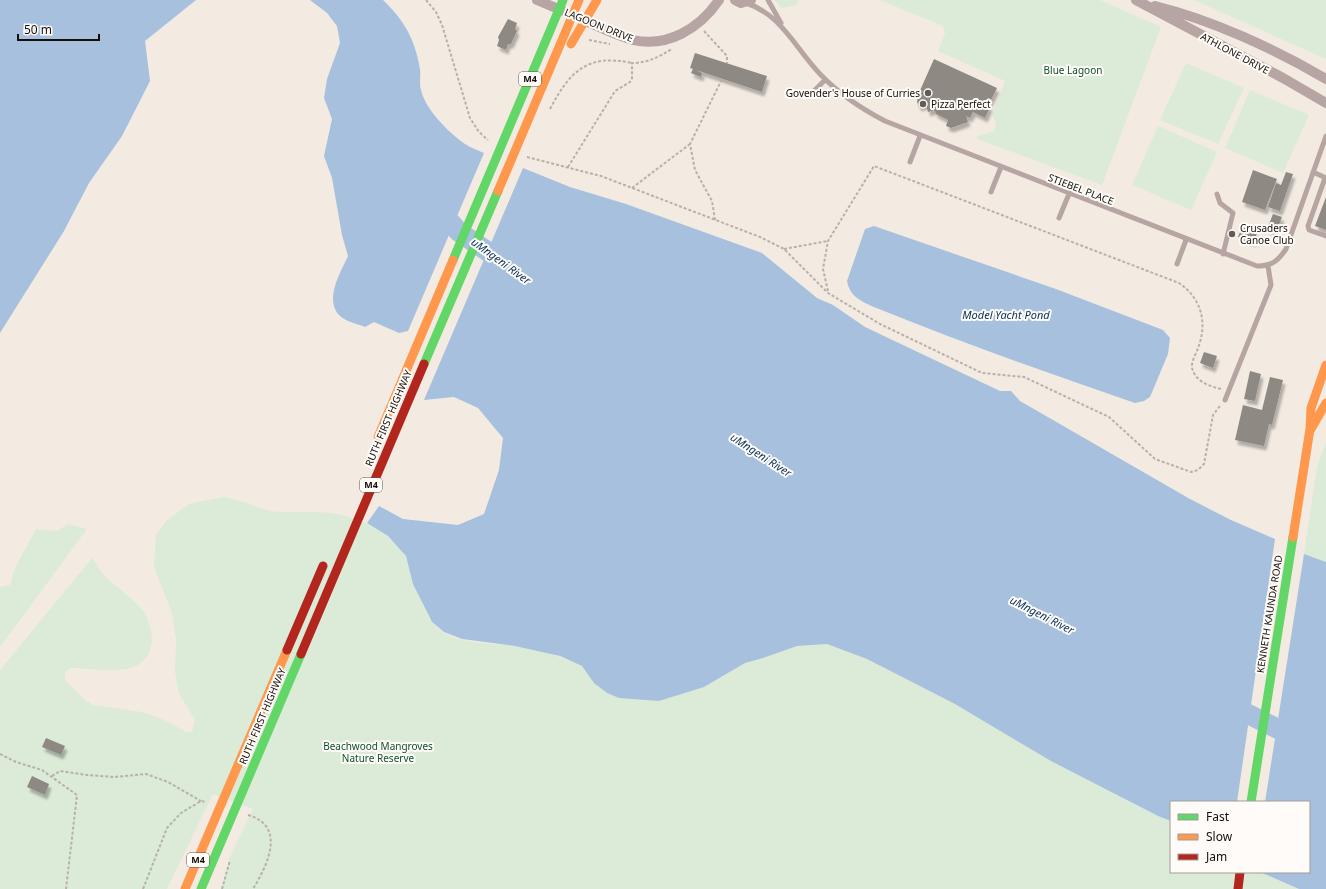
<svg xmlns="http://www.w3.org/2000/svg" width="1326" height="889" font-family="'Noto Sans',sans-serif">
<defs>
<filter id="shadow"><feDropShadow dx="2.5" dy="4.5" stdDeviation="1" flood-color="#0004"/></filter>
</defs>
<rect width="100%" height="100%" fill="#f3ebe2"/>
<path fill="#dbebd8" d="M 774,0 L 798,0 L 797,5 L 782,8 Z
M 880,0 L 1100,0 L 1161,27 L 1102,185 L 977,139 L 978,136 L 994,131 L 996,124 L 992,114 L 1005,81 L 938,51 L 945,33 L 943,26 Z
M 1194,0 L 1326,0 L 1326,59 Z
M 1186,63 L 1244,88 L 1218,144 L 1160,120 Z
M 1250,90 L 1309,115 L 1283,173 L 1225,148 Z
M 1158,126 L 1217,152 L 1191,210 L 1132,185 Z
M 1326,442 L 1326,562 L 1304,554 L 1317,467 Z
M 222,497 C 239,499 254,507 271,511 C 283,513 301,512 314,512 C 349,512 387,527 406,557 C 410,570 424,612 432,622 C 450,646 489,642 515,646 C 566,653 612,680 659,701 L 704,687 L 745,663 L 763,658 L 797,646 L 827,644 L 867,659 L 955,704 L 1139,807 L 1171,821 L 1171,872 L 1260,872 L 1299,889 L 221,889 L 230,857 L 253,809 L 213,794 L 167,889 L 0,889 L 0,670 L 92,558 C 96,563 99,570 104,575 C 116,588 133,597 143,611 C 149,620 154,635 151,646 C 144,681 96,668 71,668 L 65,672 L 65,680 L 85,700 L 93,705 L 142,712 L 160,718 L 187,732 L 192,732 L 195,720 L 179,694 L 175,672 L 176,639 L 172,613 L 154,567 L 156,535 L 166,521 L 189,504 Z
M 68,524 L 87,529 L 0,647 L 0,587 L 10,585 L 15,568 L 36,529 L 57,531 Z"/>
<path fill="#a6c0de" d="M 0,0 L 196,0 L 145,41 L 150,81 L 122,136 L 89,183 L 64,231 L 0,333 Z
M 310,0 L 383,0 C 404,20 415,39 420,69 C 421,75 419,83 421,90 C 425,109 449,133 465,144 C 471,148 478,150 484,153 L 408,331 L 399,333 L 374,322 L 365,327 C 358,324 344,321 339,315 C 324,298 341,272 348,256 L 342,235 L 332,178 L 324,156 L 332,119 L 324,98 L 327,79 L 340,43 L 337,26 L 327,13 Z
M 523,168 L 570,187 L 626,204 L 762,253 L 817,298 L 833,305 L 865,327 L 1000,391 L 1011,391 L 1020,401 L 1190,499 L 1231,520 L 1275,539 L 1237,802 L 1171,802 L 1171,821 L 1158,816 L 1051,761 L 955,704 L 867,659 L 827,644 L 797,646 L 763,658 L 745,663 L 704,687 L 659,701 L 619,698 L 607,693 L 594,683 L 582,666 L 560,656 L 515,646 L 462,639 L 444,632 L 432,622 L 413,584 L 406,556 L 388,536 L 367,523 L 379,506 L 403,519 L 458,525 L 484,514 L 499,470 L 503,438 L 478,408 L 454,397 L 424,400 Z
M 874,226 L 1056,289 L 1163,330 L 1170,338 L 1168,354 L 1150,397 L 1144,401 L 1135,403 C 1047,373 960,342 874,307 C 861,301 850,297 847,281 L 865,229 Z
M 1304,554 L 1326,562 L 1326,889 L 1299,889 L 1260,872 L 1309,872 L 1309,802 L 1265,802 Z"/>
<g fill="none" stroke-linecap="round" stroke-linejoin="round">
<path stroke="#a6c0de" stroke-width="20" d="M 436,206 L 459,232 L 509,266
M 1226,703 L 1326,753"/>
</g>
<path fill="#8e8982" filter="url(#shadow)" d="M 508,19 L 517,23 L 515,29 L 517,31 L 511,44 L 508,44 L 506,50 L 497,46 L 499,40 L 498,37 Z
M 695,53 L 767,76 L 762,92 L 696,70 L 702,73 L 701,77 L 691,73 L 693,69 L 690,68 Z
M 934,59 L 997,88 L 988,106 L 990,107 L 985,118 L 973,112 L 970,118 L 966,116 L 968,122 L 951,128 L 946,126 L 948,120 L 936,114 L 934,110 L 928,112 L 926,105 L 919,107 L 917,102 L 918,95 Z
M 1253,170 L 1277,179 L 1265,210 L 1242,202 Z
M 1286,172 L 1293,174 L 1280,211 L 1268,207 L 1276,183 L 1281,185 Z
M 1326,197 L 1326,230 L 1315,226 Z
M 1273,214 L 1282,217 L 1276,232 L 1267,229 Z
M 1242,227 L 1257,233 L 1254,242 L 1238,237 Z
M 1204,352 L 1217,356 L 1213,368 L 1200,363 Z
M 1250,371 L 1261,374 L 1255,401 L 1244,399 Z
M 1270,377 L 1283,380 L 1272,425 L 1269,424 L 1264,446 L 1235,440 L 1243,405 L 1262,410 Z
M 46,738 L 65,746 L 61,755 L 42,747 Z
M 32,776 L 49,784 L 45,795 L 27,787 Z"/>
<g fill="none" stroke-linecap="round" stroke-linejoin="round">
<path stroke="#bab0ab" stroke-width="2" stroke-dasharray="3 2" stroke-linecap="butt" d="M 426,0 L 436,12 L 442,25 L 470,118 L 479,132 L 488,140
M 704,31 L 727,56 L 727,63
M 589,40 L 610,44
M 550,109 C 569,73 586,53 632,63
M 527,157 L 601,176 L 760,237 L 784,249 L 828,293 L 880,324 L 982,373 L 1024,377 L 1109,417 L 1155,459 L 1191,472 L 1198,470 L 1204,464 L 1213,415 L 1220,406
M 568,167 L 615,91 L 630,82 L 632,78 L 632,63 C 648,63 658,57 672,49
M 632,188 L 690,144
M 715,220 L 712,201 L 695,170 L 690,144 L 722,79
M 784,249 L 828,241
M 828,291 L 823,269 L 828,241 L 874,166 L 1179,283 C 1201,298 1208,322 1198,348 C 1196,354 1191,362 1192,368 C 1196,382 1209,386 1221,389
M 0,754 L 16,762 L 42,770 L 77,795 L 66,889
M 52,776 L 60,771 L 87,775 L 114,777 L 146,774 L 168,782 L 201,801
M 248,815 C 287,826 267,866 253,889
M 143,889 L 167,828 L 181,813 L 201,801 L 206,802
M 222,889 L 230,860"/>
<path stroke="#b6a5a3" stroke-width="5" d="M 768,0 L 781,23
M 746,3 C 781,14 796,49 820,74 C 839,94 860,108 885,121 L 1257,266 C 1272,266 1278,261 1286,249 L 1326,136
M 812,93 L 825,80
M 910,162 L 920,136
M 1313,172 L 1326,178
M 1325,178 L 1308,226 L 1309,230 L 1326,236
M 991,192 L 1001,167
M 1217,194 L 1220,203 L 1233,213 L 1223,254
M 1059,218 L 1069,194
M 1177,264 L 1186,240
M 1225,400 L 1271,285 L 1268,266"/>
<path stroke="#b6a5a3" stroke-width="10" d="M 537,0 L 563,11
M 735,0 L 741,3 L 751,0
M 1136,0 L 1283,78 L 1326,103
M 1155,6 C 1212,20 1275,49 1326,79
M 581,19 C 598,26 615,35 633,40 C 668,48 700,28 719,0"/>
<path stroke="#63d668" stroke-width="9" d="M 453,260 L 563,0
M 424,364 L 498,191
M 1251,802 L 1293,537
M 201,889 L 301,654"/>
<path stroke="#ff974d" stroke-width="9" d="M 571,44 L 597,0
M 498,191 L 579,0
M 1311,429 L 1326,403
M 378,437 L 453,260
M 1293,537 L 1310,429 L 1311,408 L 1326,365
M 185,889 L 287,650"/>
<path stroke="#b3261e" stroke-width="9" d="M 287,650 L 323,566
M 301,654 L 424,364
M 1238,889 L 1240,872"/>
</g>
<g fill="#635c56" stroke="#fefbf8" stroke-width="1.5">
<circle cx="928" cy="93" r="4"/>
<circle cx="923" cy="104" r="4"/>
<circle cx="1232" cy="234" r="4"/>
</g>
<g text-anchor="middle" stroke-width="4" stroke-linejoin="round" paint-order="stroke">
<g fill="#fefbf8" stroke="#5b5651" stroke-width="1">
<rect x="519" y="72" width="22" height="14" rx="3"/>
<rect x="360" y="478" width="22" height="14" rx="3"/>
<rect x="187" y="853" width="22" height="14" rx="3"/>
</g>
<g font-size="9" font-weight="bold" fill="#150f0a">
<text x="530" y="82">M4</text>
<text x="371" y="488">M4</text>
<text x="198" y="863">M4</text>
</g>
<g font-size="10" fill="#150f0a" stroke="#fefbf8">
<text transform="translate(599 25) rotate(22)" y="4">LAGOON DRIVE</text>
<text transform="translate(1235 53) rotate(28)" y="4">ATHLONE DRIVE</text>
<text transform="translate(1081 189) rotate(21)" y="4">STIEBEL PLACE</text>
<text transform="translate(388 418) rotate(-67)" y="4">RUTH FIRST HIGHWAY</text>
<text transform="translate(1269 614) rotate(-81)" y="4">KENNETH KAUNDA ROAD</text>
<text transform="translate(262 716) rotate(-67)" y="4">RUTH FIRST HIGHWAY</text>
</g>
<g font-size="10" fill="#104f29" stroke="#fefbf8">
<text x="1073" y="74">Blue Lagoon</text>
<text x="378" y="750">Beachwood Mangroves<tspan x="378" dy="12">Nature Reserve</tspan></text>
</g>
<g font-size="10" fill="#150f0a" stroke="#fefbf8" text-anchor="start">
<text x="920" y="97" text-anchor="end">Govender's House of Curries</text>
<text x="931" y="108">Pizza Perfect</text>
<text x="1240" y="232">Crusaders<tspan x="1240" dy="12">Canoe Club</tspan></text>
</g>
<g font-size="11" font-style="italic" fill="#022e59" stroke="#fefbf8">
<text transform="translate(501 261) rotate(36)" y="4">uMngeni River</text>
<text x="1006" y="319">Model Yacht Pond</text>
<text transform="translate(761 455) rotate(33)" y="4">uMngeni River</text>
<text transform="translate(1042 615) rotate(27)" y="4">uMngeni River</text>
</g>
</g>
<rect x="1170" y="801" width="140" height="72" fill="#fefbf8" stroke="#a19d99"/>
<rect x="1178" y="814" width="20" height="6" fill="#63d668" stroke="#a19d99"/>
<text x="1206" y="821" font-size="12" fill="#150f0a">Fast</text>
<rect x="1178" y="834" width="20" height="6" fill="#ff974d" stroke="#a19d99"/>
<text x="1206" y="841" font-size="12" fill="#150f0a">Slow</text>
<rect x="1178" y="854" width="20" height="6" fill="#b3261e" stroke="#a19d99"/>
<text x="1206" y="861" font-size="12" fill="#150f0a">Jam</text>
<path d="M18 34v6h81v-6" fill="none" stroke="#150f0a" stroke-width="2"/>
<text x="24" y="34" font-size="12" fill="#150f0a" stroke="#fefbf8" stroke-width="3" paint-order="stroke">50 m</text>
</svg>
